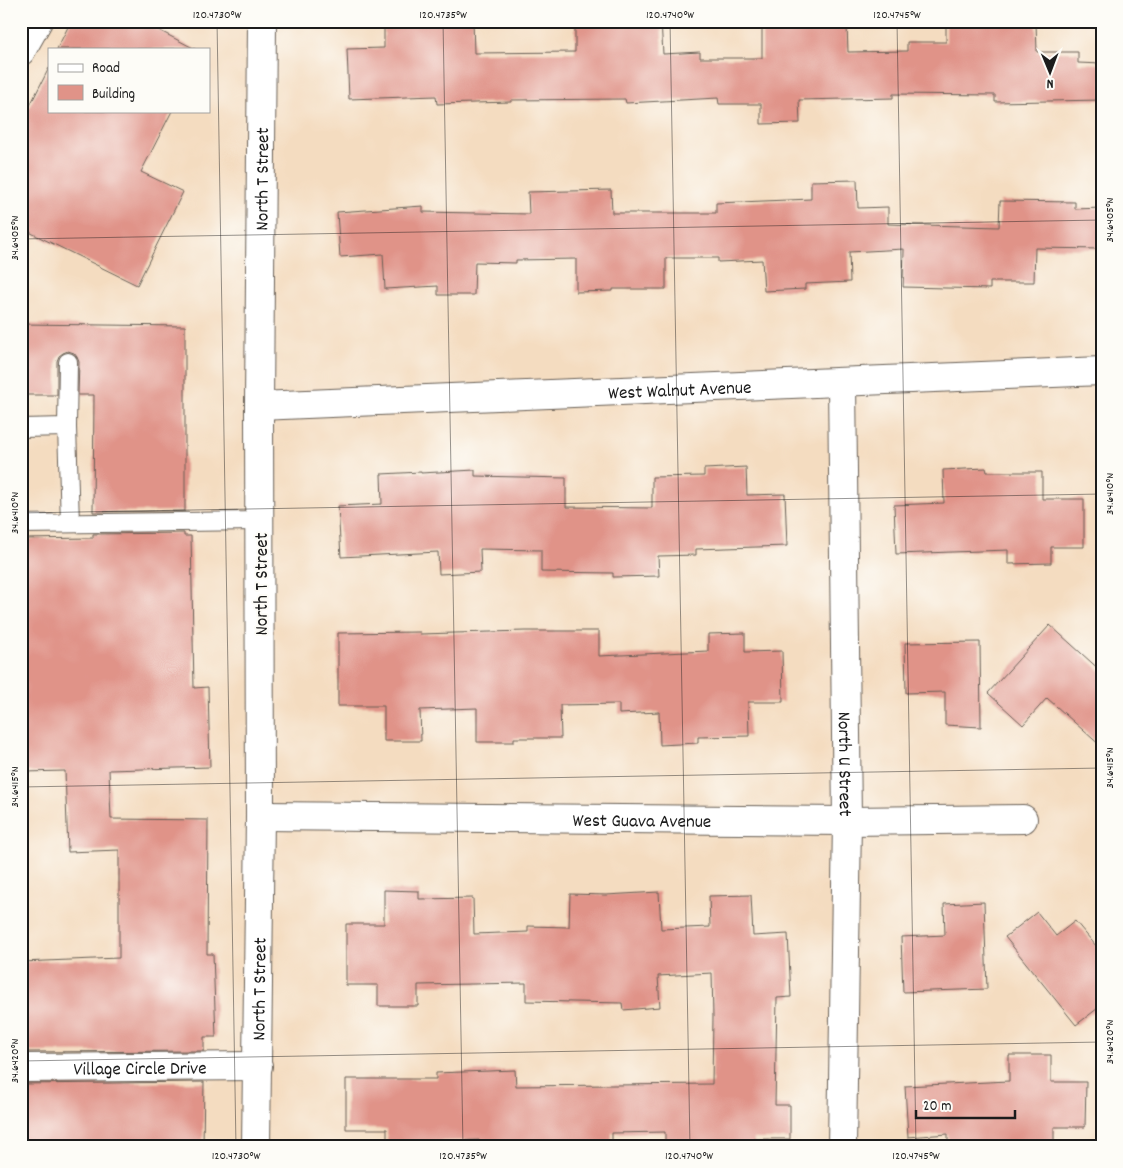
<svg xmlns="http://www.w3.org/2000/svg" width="1123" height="1168" font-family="Dekko,sans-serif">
<rect width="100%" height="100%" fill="#fdfcf7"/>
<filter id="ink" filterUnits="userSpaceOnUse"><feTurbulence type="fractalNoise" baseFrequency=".02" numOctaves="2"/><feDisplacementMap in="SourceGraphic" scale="10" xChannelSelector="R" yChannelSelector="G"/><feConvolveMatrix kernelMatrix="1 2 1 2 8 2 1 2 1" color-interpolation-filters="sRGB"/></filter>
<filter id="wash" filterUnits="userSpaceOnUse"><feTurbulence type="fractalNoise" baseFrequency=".0096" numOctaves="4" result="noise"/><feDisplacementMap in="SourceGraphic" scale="20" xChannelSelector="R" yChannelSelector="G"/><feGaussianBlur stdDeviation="1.12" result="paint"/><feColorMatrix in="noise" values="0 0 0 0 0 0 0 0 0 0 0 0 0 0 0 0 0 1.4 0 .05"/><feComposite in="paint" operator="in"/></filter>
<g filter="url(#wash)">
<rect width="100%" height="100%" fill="#f4dcc0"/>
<g id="blocks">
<path fill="#e09388" d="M 71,21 L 141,21 L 195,49 L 57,49 Z
M 384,21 L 423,21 L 423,23 L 473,21 L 474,53 L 575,52 L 575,22 L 661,21 L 663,54 L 700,52 L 700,58 L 762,58 L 762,26 L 847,25 L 848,52 L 907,51 L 907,42 L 946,42 L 946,21 L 988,21 L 988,24 L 1036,23 L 1037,52 L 1078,52 L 1078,63 L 1102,64 L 1102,100 L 995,102 L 995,95 L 893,94 L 893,98 L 799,100 L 800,123 L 761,124 L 761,104 L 719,104 L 718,98 L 626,103 L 625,99 L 511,100 L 511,102 L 437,104 L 436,96 L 349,99 L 347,49 L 384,48 Z
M 49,68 L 49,111 L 172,111 L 141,172 L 183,192 L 137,285 L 21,228 L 21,123 Z
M 857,180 L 858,208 L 888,207 L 888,224 L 999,227 L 1000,201 L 1075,202 L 1075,209 L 1102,208 L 1102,249 L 1035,248 L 1034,282 L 990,282 L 990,289 L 903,287 L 904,249 L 849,252 L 850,282 L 805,284 L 805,289 L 764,291 L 762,260 L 718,262 L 718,258 L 666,258 L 666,289 L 613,289 L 613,291 L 576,292 L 576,259 L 516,260 L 516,263 L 475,262 L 474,295 L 438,295 L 438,286 L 385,289 L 383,254 L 340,257 L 337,212 L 423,206 L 423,212 L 529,214 L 528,192 L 611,190 L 612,213 L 716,213 L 716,203 L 811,199 L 811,181 Z
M 21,324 L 185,326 L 185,511 L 93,512 L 94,395 L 78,395 L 79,362 L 77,357 L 74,353 L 68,351 L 63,353 L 59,356 L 57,361 L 57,395 L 21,395 Z
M 746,467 L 747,495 L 785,494 L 787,546 L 696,549 L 696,555 L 658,556 L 659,576 L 613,577 L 613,573 L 541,572 L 541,550 L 480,549 L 481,572 L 439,574 L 438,552 L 341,557 L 338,506 L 382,504 L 381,474 L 421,472 L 421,473 L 475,470 L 475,476 L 566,478 L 566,507 L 652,508 L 652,477 L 704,476 L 704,469 Z
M 986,468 L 987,472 L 1042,472 L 1042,499 L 1084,499 L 1084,547 L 1051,547 L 1051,563 L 1008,564 L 1008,550 L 896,554 L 894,505 L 944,503 L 943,470 Z
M 184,533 L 184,536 L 191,536 L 194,688 L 208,687 L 210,767 L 109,770 L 111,819 L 208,820 L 207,954 L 213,954 L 216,1037 L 204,1037 L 204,1051 L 21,1052 L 21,962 L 119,958 L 119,850 L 68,852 L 65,771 L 24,772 L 21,667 L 21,539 L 93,538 L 93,534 Z
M 1050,625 L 1102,672 L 1102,747 L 1047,698 L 1023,725 L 988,693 Z
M 525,631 L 599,631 L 599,656 L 708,651 L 708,634 L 745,633 L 745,652 L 782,651 L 783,702 L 748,702 L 749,736 L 698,737 L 698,743 L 660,745 L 659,712 L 619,714 L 619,704 L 560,705 L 561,738 L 514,738 L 514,742 L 477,742 L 477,708 L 420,710 L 421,741 L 384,741 L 384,706 L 338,706 L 338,633 L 420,632 L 420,634 Z
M 980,642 L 981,727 L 945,725 L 945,692 L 906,693 L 905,643 Z
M 384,890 L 419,891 L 419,899 L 473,898 L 474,934 L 528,932 L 528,926 L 569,927 L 570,894 L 606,895 L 659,892 L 661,929 L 710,927 L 709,896 L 751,895 L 753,936 L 788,934 L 791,997 L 777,998 L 775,1105 L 790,1105 L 790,1139 L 754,1139 L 754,1147 L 665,1147 L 665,1132 L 612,1133 L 612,1147 L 479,1147 L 479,1140 L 424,1142 L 424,1147 L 387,1147 L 387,1129 L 346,1129 L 346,1079 L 436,1079 L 436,1073 L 515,1070 L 516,1086 L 712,1084 L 713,1017 L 712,973 L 658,976 L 660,1007 L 623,1010 L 622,1003 L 526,1001 L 526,983 L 418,985 L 418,1006 L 378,1006 L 378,985 L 346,985 L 346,924 L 384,924 Z
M 984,902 L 987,989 L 903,992 L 901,937 L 945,935 L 944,904 Z
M 1037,912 L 1056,936 L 1075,921 L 1102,953 L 1102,1005 L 1076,1025 L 1005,937 Z
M 1009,1055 L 1051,1055 L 1051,1082 L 1086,1082 L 1085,1127 L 1054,1127 L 1054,1147 L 948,1147 L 948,1134 L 908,1137 L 905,1086 L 1009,1081 Z
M 204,1082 L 203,1147 L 21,1147 L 21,1084 Z"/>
</g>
</g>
<g filter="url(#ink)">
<use href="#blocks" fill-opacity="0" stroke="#685f55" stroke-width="1"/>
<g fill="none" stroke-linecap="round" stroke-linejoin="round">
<defs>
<path id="service" d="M 68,362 L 67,427 L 70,523
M 21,428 L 67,427
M 21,524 L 259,521"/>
<g id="minor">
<path d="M 21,51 L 38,21"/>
<path id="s1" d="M 842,382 L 847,821 L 842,1147"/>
<path id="s2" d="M 259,406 L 1102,371"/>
<path id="s3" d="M 260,816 L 847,821 L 1023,819"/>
<path id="s4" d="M 21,1068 L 258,1066"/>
<path id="s5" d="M 256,1147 L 260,816 L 259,406 L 262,21"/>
</g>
</defs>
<use href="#service" stroke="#685f55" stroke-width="20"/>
<use href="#minor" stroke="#685f55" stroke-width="30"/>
<use href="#service" stroke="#fff" stroke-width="18"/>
<use href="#minor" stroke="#fff" stroke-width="28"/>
</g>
</g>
<path fill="none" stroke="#1c1c1c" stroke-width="1" stroke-opacity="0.45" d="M 217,21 L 236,1147M 443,21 L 463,1147M 670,21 L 690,1147M 897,21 L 916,1147M 21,239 L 1102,220M 21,513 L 1102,494M 21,787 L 1102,768M 21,1061 L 1102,1042"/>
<g text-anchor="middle" stroke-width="4" stroke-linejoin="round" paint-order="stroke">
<g font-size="19" fill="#1c1c1c" stroke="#fdfcf7">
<text dy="7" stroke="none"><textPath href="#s5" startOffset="968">North T Street</textPath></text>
<text dy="7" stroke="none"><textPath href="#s2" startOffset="421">West Walnut Avenue</textPath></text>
<text transform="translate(260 584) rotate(-90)" y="7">North T Street</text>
<text dy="7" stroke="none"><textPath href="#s1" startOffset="382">North U Street</textPath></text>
<text dy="7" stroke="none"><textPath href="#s3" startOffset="382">West Guava Avenue</textPath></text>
<text dy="7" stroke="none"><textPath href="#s5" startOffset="158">North T Street</textPath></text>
<text dy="7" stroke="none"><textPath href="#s4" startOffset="119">Village Circle Drive</textPath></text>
</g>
</g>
<rect width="1123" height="1168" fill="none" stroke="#fdfcf7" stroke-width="55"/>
<rect x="48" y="48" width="162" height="65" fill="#fdfcf7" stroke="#a3a29f"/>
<rect x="58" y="64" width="25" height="8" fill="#ffffff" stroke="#a3a29f"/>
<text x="92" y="72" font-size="15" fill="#1c1c1c">Road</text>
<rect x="58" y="85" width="25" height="15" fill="#e09388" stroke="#a3a29f"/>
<text x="92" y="98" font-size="15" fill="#1c1c1c">Building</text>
<g transform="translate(1050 72) rotate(179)" stroke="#fdfcf7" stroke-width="4" paint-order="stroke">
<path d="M0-4L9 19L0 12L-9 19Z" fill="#1c1c1c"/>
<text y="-8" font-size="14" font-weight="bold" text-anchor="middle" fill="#1c1c1c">N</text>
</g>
<path d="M916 1110v8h99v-8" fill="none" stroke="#1c1c1c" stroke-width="2.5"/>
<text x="923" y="1110" font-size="15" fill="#1c1c1c" stroke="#fdfcf7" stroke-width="4" paint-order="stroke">20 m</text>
<rect x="28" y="28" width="1068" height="1112" fill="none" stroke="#1c1c1c" stroke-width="2"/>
<g font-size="12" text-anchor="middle" fill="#1c1c1c">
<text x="217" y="18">120.4730°W</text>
<text x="443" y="18">120.4735°W</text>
<text x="670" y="18">120.4740°W</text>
<text x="897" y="18">120.4745°W</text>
<text transform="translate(1109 220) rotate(-90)" y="4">34.6405°N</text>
<text transform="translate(14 238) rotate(-90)" y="4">34.6405°N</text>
<text transform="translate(1109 494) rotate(-90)" y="4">34.6410°N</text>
<text transform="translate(14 513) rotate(-90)" y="4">34.6410°N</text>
<text transform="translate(1109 768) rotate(-90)" y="4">34.6415°N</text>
<text transform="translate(14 787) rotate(-90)" y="4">34.6415°N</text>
<text transform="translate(1109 1042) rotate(-90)" y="4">34.6420°N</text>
<text transform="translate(14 1061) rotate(-90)" y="4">34.6420°N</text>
<text x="236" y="1159">120.4730°W</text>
<text x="463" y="1159">120.4735°W</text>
<text x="689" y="1159">120.4740°W</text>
<text x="916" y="1159">120.4745°W</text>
</g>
</svg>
